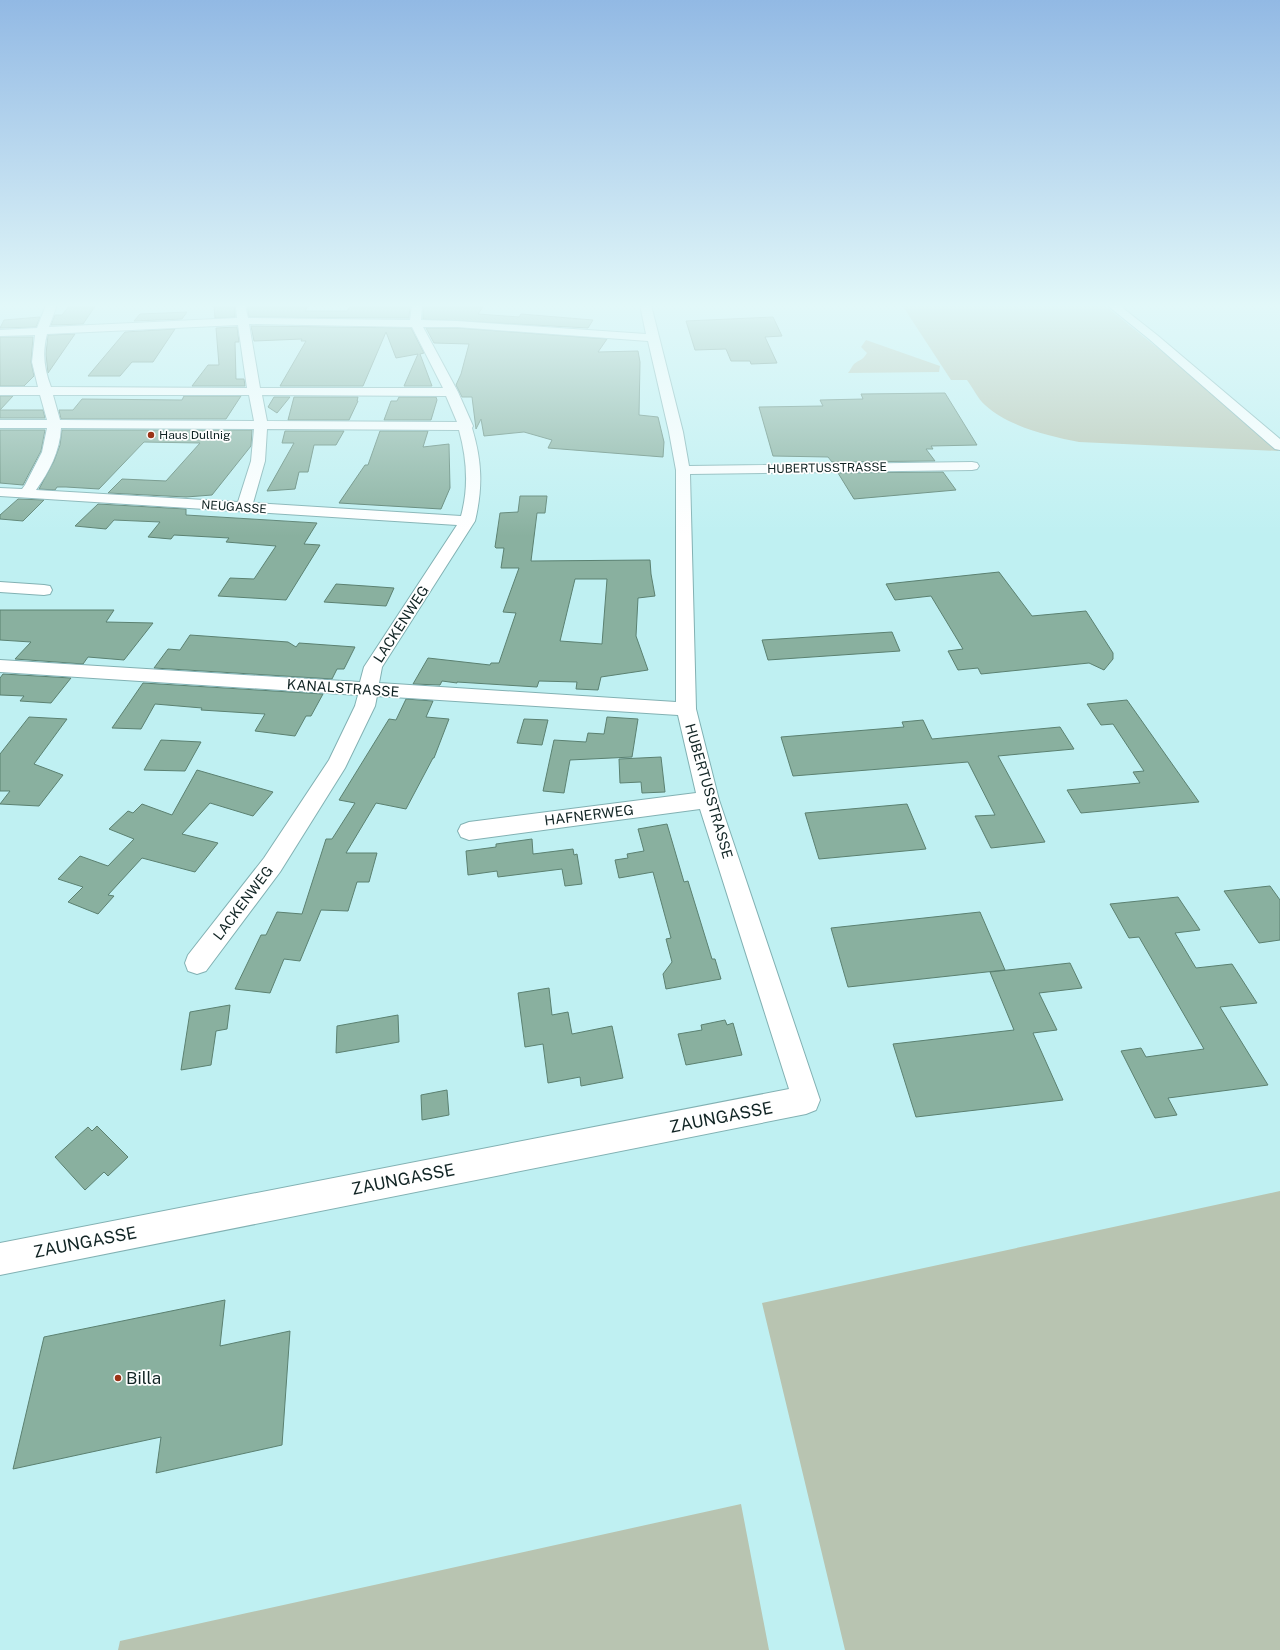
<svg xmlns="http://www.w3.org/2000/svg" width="1280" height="1650" font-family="'Public Sans',sans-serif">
<rect width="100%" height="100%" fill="#bff0f2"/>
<path fill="#b8c4b1" d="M 902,305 L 1104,305 L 1169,357 L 1279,451 L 1079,442 C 1049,436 1009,427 985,405 C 978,399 973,388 967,380 L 951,380 Z
M 866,340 L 940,366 L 939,372 L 848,373 C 850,371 852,366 854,364 C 860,359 862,361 867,353 L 861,347 Z
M 1280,1191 L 1280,1650 L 845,1650 L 762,1303 Z
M 741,1504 L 769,1650 L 118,1650 L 120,1641 Z"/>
<path fill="#89b09f" stroke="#5b8171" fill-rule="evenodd" d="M 70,305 L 96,305 L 83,324 L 51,325 L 55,315 L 62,315 Z
M 214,305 L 235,305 L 235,317 L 215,318 Z
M 247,305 L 309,305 L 305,311 L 347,311 L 351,305 L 410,305 L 409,318 L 249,317 Z
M 423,305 L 483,307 L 478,314 L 519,317 L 521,314 L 593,320 L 588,328 L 423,319 Z
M 187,312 L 182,319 L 134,321 L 140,314 Z
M 40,317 L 36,327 L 0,328 L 4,320 Z
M 773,317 L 782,336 L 765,337 L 777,363 L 751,364 L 750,361 L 731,361 L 726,349 L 695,350 L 686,321 Z
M 251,326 L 411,328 L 424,353 L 420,354 L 432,386 L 404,386 L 418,354 L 396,358 L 386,332 L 363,386 L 280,386 L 306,341 L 301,341 L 302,339 L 254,341 Z
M 237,327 L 239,342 L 235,342 L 236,379 L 244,379 L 245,386 L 192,386 L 208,365 L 219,365 L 216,328 Z
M 426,328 L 457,328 L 607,339 L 598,352 L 638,351 L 640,362 L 639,415 L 658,417 L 664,442 L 663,457 L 548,448 L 552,440 L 524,432 L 484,436 L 481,419 L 476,429 L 472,397 L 462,397 L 456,385 L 461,374 L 469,344 L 434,343 Z
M 175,329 L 153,362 L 132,362 L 120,376 L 88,376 L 125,332 Z
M 75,334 L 48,373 L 46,354 L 48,335 Z
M 0,337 L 33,337 L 31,362 L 34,376 L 24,386 L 0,386 Z
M 945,393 L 977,445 L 931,446 L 933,449 L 926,449 L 935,461 L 832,462 L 828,457 L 773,456 L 759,407 L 823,406 L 820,400 L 863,399 L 861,394 Z
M 0,396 L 13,396 L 0,410 L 43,410 L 45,418 L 0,418 Z
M 184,396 L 241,396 L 226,419 L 61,419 L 59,410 L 73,410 L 82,399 L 182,400 Z
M 274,397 L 290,397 L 277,413 L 268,407 Z
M 294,397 L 358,397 L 357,401 L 358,401 L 349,420 L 288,420 Z
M 399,397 L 436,397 L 437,400 L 431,420 L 384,420 L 391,401 L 397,401 Z
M 0,430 L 45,430 L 41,451 L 23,485 L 0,483 Z
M 62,430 L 252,430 L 251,446 L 212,495 L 186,497 L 108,493 L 122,479 L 166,481 L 200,443 L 144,442 L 99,489 L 66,487 L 57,487 L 55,490 L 39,489 L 54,461 L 60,445 Z
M 285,431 L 344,431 L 336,445 L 314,445 L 308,472 L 299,472 L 295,489 L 267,491 L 294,443 L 282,443 Z
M 380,431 L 428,431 L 423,447 L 449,444 L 450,488 L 441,509 L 339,503 L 365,465 L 368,465 Z
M 943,472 L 956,490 L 854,499 L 838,473 Z
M 520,496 L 547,496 L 545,513 L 537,513 L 531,561 L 650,560 L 651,574 L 655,596 L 638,598 L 636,636 L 648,670 L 601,677 L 598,690 L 576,689 L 577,682 L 539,681 L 537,687 L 457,682 L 457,683 L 442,681 L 440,685 L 413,684 L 428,658 L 490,665 L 491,663 L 499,663 L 516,613 L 503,612 L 519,568 L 501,568 L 504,548 L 496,548 L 495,547 L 500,513 L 518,512 ZM 575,579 L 607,579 L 602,644 L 560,641 Z
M 18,499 L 44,500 L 23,521 L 0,519 L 0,515 Z
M 98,504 L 186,509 L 186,515 L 317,523 L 304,544 L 320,545 L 286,600 L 218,596 L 230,578 L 254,579 L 276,546 L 226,542 L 229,538 L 174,535 L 171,539 L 148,537 L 160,522 L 114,520 L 106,529 L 75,526 Z
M 999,572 L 1032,616 L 1086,611 L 1113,653 L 1113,659 L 1104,670 L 1089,663 L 981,674 L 978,668 L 958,670 L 948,651 L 963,649 L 931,596 L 895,600 L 886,584 Z
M 336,584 L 366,586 L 394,588 L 386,606 L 324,602 Z
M 0,610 L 114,610 L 106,622 L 153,623 L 124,660 L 88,657 L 83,664 L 15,659 L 31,642 L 0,640 Z
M 892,632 L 900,651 L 768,660 L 762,640 Z
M 190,635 L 288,642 L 296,647 L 299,643 L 355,647 L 344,669 L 337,669 L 332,679 L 154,668 L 168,649 L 180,650 Z
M 3,674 L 71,678 L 51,703 L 20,701 L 24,696 L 0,695 L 0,678 Z
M 143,683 L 323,694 L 311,716 L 306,716 L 295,736 L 255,731 L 265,714 L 201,710 L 202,708 L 155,704 L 141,729 L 112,728 Z
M 406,699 L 433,701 L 426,717 L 449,719 L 434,758 L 433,758 L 406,809 L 376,803 L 346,853 L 377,853 L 369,882 L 357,882 L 348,911 L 321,910 L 300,961 L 284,959 L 270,993 L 235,989 L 261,935 L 266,935 L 277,912 L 302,914 L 326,839 L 332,839 L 355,803 L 339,800 L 389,719 L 396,720 Z
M 1127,700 L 1199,802 L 1081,813 L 1067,790 L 1140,783 L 1133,772 L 1144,771 L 1113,724 L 1101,725 L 1087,704 Z
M 29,717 L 67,719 L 34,764 L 63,775 L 39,806 L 0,804 L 10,791 L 0,791 L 0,754 Z
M 607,717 L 638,719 L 632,757 L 570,760 L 564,793 L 543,791 L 554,740 L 586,742 L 588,733 L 604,734 Z
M 524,719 L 548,720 L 542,745 L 517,743 Z
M 923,720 L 932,739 L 1060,727 L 1074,749 L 998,756 L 1045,842 L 991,848 L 975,816 L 995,815 L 968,762 L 793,776 L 781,737 L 904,727 L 902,722 Z
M 161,740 L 201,742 L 185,771 L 144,770 Z
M 661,757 L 665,792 L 642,793 L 641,782 L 620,783 L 619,759 Z
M 197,770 L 273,792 L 253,816 L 210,803 L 182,834 L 218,843 L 195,872 L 142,858 L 108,895 L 114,896 L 98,914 L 68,902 L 83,887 L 58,879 L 80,856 L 108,866 L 134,839 L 109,829 L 128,811 L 133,813 L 142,804 L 172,815 Z
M 907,804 L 926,849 L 819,859 L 805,813 Z
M 667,824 L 684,882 L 688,881 L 712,959 L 715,959 L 721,979 L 666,989 L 663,974 L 672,962 L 666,939 L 671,938 L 653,872 L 619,878 L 615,860 L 628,858 L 627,854 L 644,851 L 638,829 Z
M 532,839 L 533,854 L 573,849 L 574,855 L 577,854 L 582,884 L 565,886 L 562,869 L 498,877 L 497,871 L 468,875 L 466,851 L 496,847 L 496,844 Z
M 1270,886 L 1280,900 L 1280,940 L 1259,943 L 1224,891 Z
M 1178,897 L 1200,930 L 1175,933 L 1196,968 L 1232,964 L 1257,1003 L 1220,1007 L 1268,1085 L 1168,1098 L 1177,1115 L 1155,1118 L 1121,1051 L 1141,1048 L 1146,1057 L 1204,1049 L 1139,937 L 1129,938 L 1110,904 Z
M 980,912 L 1005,970 L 848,987 L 831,928 Z
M 1070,963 L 1082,988 L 1039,993 L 1057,1030 L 1033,1033 L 1063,1100 L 916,1117 L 893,1044 L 1014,1030 L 990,972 Z
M 549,988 L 552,1015 L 568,1012 L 572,1034 L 612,1026 L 623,1078 L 581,1086 L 580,1077 L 548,1083 L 543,1044 L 525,1047 L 518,993 Z
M 230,1005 L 227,1029 L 216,1031 L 211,1065 L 181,1070 L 190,1012 Z
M 398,1015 L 399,1042 L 336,1053 L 337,1026 Z
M 725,1020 L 727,1025 L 733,1023 L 742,1055 L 686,1065 L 678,1034 L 702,1030 L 701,1025 Z
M 447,1090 L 449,1115 L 422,1120 L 421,1095 Z
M 97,1126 L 128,1157 L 108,1176 L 104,1172 L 85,1190 L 55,1157 L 88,1127 L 92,1131 Z
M 225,1300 L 220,1346 L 290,1331 L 282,1445 L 156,1473 L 161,1437 L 13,1469 L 44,1337 Z"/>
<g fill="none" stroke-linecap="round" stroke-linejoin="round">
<defs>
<path id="minor" d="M 46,305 L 57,305 L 49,327 L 237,318 L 236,307 L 237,305 L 245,305 L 248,318 L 410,320 L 412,305 L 422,305 L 421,320 L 457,321 L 646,334 L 640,305 L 651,305 L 683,432 L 689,466 L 972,462 L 977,463 L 979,466 L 977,469 L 972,470 L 690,474 L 696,709 L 719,800 L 820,1100 L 816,1110 L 806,1114 L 0,1275 L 0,1243 L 789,1089 L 700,809 L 469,840 L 461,837 L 458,831 L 461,825 L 469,822 L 696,793 L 678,715 L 377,696 L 375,706 L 345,768 L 280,872 L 206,971 L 197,974 L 188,971 L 185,963 L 188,955 L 264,858 L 329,760 L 355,706 L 358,695 L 0,672 L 0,660 L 360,682 L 364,667 L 457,525 L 0,496 L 0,488 L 22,489 L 25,485 L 42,452 L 47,428 L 0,428 L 0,420 L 47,420 L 40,395 L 0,395 L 0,387 L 38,387 L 32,362 L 35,335 L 0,336 L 0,330 L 37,328 ZM 249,324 L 412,327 L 443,388 L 260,388 ZM 238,325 L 247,388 L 51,387 C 44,369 42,353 47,334 ZM 423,327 L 457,327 L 648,341 L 669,432 L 676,470 L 676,702 L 379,683 L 382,667 L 475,521 C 483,487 482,461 472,428 L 473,426 L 458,392 ZM 53,395 L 249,395 L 254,421 L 60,420 ZM 262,395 L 446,396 L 457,422 L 267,421 ZM 61,428 L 254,429 L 251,461 L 238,502 L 36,490 C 49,472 60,451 61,428 ZM 267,429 L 459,430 C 467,459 469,487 461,516 L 253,503 L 265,461 Z
M 0,582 L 44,585 L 50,586 L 52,590 L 50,594 L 44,595 L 0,592 Z"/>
<path id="major" d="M 1107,305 L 1119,305 L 1157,335 L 1280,439 L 1280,450 L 1275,449 L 1149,339 Z"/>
</defs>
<use href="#minor" stroke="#82b1b3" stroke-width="2"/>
<use href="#major" stroke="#82b1b3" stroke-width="2"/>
<use href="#minor" fill="#fff" fill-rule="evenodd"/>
<use href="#major" fill="#fff" fill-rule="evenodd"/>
</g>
<linearGradient id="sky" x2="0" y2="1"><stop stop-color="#92b9e4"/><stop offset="0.57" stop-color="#e2f8f9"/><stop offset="1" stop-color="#e2f8f9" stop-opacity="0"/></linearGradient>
<rect width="1280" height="536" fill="url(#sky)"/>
<g fill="#9b3316" stroke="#fff" stroke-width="1.5">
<circle cx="151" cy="435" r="4"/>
<circle cx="118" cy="1378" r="4"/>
</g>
<g text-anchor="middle" stroke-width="3.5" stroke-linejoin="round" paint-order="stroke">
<g font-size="12" fill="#112424" stroke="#fff" text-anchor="start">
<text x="159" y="439">Haus Dullnig</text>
</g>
<g font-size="12" fill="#112424" stroke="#fff">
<text transform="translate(827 468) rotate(-1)" y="4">HUBERTUSSTRASSE</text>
<text transform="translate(234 507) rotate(4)" y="4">NEUGASSE</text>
</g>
<g font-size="14" fill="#112424" stroke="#fff">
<text transform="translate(401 624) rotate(-57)" y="5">LACKENWEG</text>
<text transform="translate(343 688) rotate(4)" y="5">KANALSTRASSE</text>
<text transform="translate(709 791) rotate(74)" y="5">HUBERTUSSTRASSE</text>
<text transform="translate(589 815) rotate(-7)" y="5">HAFNERWEG</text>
<text transform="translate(243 903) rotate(-53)" y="5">LACKENWEG</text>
</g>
<g font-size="17" fill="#112424" stroke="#fff">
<text transform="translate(721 1117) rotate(-11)" y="6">ZAUNGASSE</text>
<text transform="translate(403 1179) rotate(-11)" y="6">ZAUNGASSE</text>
<text transform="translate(85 1242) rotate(-11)" y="6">ZAUNGASSE</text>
</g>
<g font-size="17" fill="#112424" stroke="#fff" text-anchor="start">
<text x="126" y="1384">Billa</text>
</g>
</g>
</svg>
